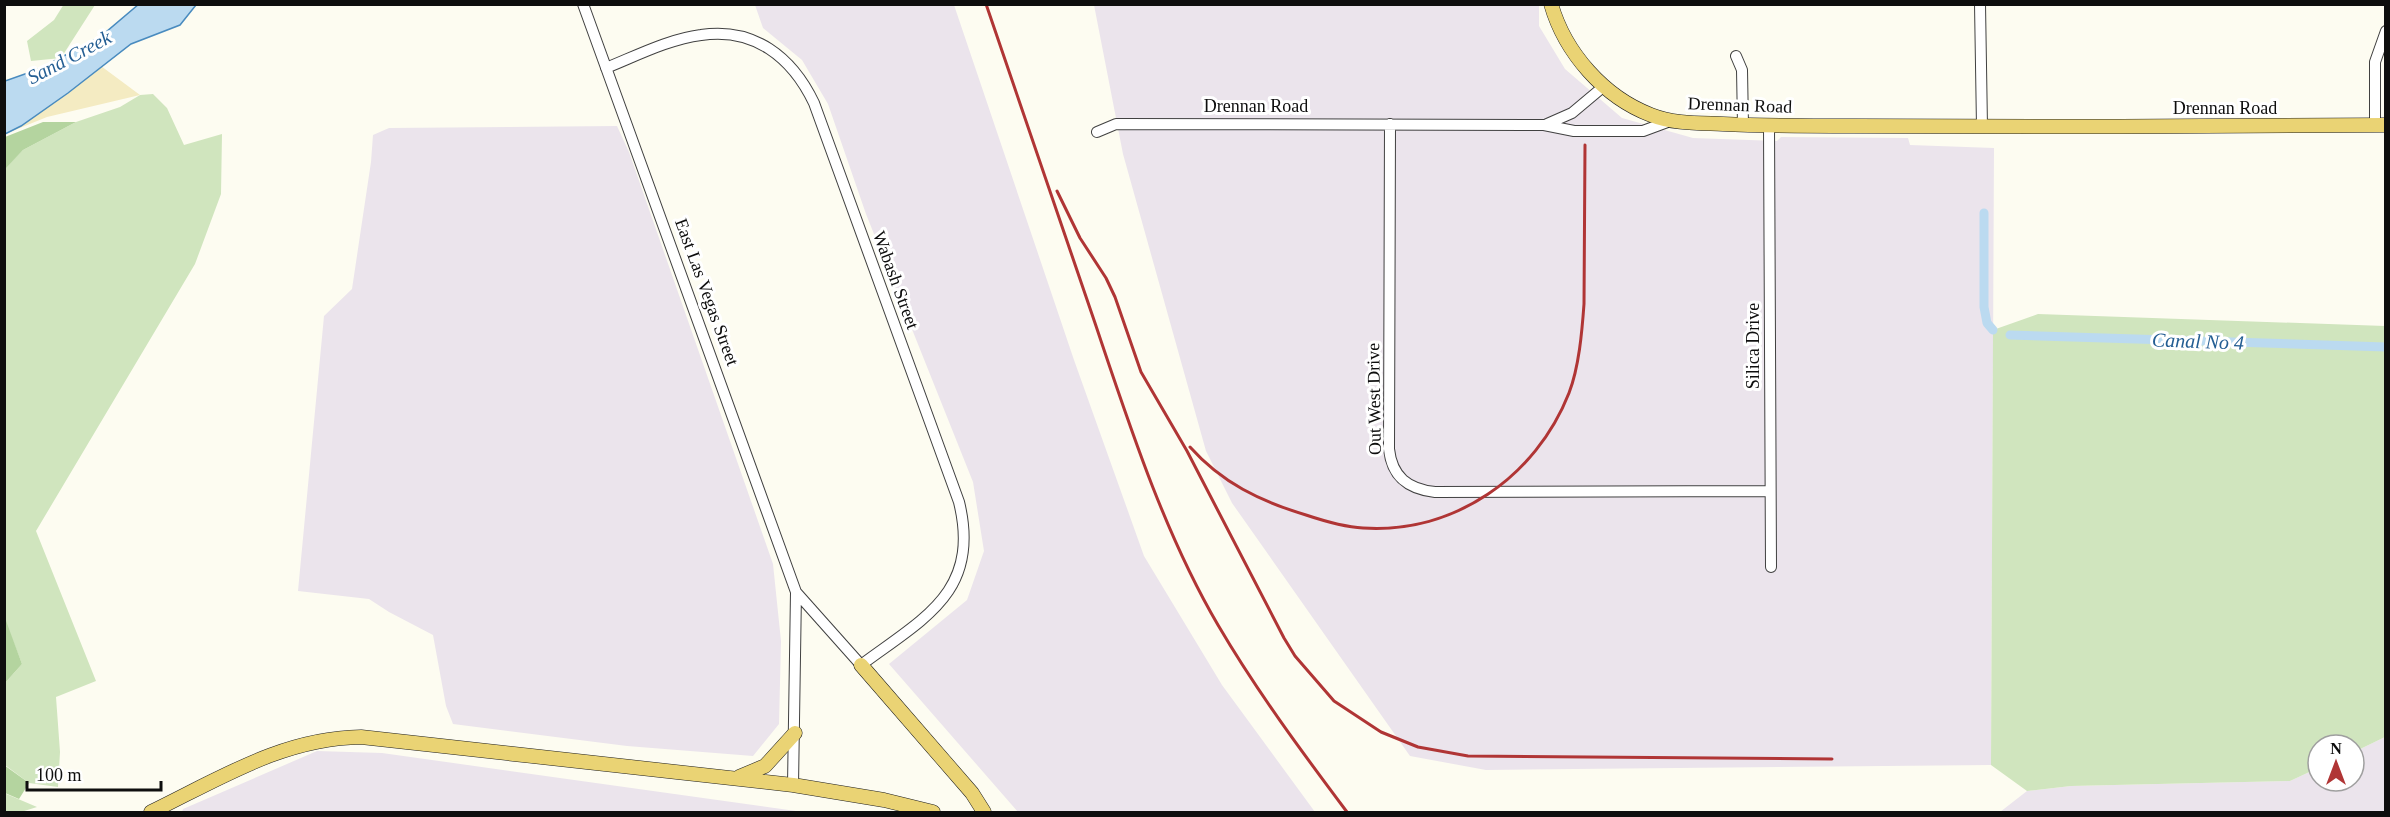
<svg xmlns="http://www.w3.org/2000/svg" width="2390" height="817" font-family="'Times New Roman',serif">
<rect width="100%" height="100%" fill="#fdfcf1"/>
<path fill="#ebe4ec" d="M 755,5 L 954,5 L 1074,360 L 1144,556 L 1222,685 L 1315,812 L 1018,812 L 889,664 L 967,600 L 984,551 L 973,482 L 866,214 L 828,104 L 802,60 L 763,28 Z
M 1094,5 L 1539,5 L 1539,26 L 1565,69 L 1622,118 L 1693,138 L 1777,141 L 1781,137 L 1908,138 L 1910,145 L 1994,148 L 1991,765 L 1486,770 L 1410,756 L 1232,503 L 1206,451 L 1123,154 Z
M 617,126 L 629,152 L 773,564 L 781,641 L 779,724 L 753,756 L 627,746 L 453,724 L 446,706 L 433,635 L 389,612 L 369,599 L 298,591 L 324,316 L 352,289 L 371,162 L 373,135 L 389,128 Z
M 2385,737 L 2385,812 L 2000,812 L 2027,791 L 2071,786 L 2290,781 L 2318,768 L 2318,781 L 2354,781 L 2354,752 Z
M 317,751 L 382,753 L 803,812 L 182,812 L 183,809 Z"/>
<path fill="#d0e5be" d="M 64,4 L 95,5 L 61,58 L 31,61 L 27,41 L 54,20 Z
M 153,94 L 167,108 L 184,145 L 222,134 L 221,194 L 195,264 L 36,531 L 96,681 L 56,697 L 60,752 L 58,787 L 29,783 L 5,765 L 5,683 L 22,664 L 4,618 L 4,169 L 23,150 L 76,122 L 120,107 L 140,95 Z
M 2038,314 L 2385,326 L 2385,737 L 2354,752 L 2354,745 L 2318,745 L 2318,768 L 2290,781 L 2071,786 L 2027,791 L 1991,765 L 1993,330 Z
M 4,793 L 37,807 L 21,812 L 5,812 Z"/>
<path fill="#b4d49f" d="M 43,122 L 76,122 L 23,150 L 5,169 L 5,137 Z
M 5,618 L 22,664 L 5,683 L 4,683 Z
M 4,765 L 29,783 L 19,799 L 5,793 Z"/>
<path fill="#f4ebc2" d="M 78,49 L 140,95 L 47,117 L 5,134 L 4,81 L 39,69 Z"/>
<path fill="#bbdaf0" stroke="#498bbf" stroke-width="1.5" d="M 139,4 L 196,5 L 180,25 L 131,44 L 68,93 L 21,126 L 5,134 L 5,81 L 39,69 L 100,37 Z"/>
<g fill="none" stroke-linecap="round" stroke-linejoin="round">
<path stroke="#bbdaf0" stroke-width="9" d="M 1984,213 L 1984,307 L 1987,323 L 1993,330
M 2010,335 L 2386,347"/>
<defs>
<path id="minor" d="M 583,4 L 796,592 L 861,665 C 924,618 981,592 959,502 L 814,103 C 792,57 754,27 701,35 C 669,39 636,56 606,68
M 1980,4 L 1982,127
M 1736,56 L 1742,70 L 1743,125
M 1390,124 L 1389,449 C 1392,477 1408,489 1435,492 L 1770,491
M 1547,124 L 1572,113 L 1603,87
M 1769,125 L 1771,567
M 2375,125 L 2375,62 L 2386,31
M 1097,132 L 1116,124 L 1544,125 L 1574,131 L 1643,131 L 1670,121
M 793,785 L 796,592"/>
<path id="major" d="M 1551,4 C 1565,53 1604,97 1651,115 C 1674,124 1699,123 1723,124 C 1767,126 1811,126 1854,126 C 2031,127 2209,127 2386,125
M 861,665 L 972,793 L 984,812
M 739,777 L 765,766 L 795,733
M 151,812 C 219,779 283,738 361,737 L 793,785 L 884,800 L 933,812"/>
</defs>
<use href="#minor" stroke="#414141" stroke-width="12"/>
<use href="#major" stroke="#1f1f1f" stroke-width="15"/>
<use href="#minor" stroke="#fff" stroke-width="10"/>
<use href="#major" stroke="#ead374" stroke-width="14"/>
<path stroke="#b03535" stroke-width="3" d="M 986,4 C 1022,111 1059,217 1095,323 C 1129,424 1164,533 1218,625 C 1256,690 1302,752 1347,812
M 1057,191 L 1080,238 L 1106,278 L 1115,297 L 1141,372 L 1187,451 L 1284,638 L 1295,656 L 1334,701 L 1381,732 L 1418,747 L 1468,756 L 1832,759
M 1190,447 C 1222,483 1260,501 1306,515 C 1324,521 1344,527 1363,528 C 1454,534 1536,477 1569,393 C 1579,367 1582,332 1584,304 L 1585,145"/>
</g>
<g text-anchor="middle" stroke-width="6" stroke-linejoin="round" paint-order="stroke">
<g font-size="18" fill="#0e0e0e" stroke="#fff">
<text transform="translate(1740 105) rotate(2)" y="6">Drennan Road</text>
<text x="1256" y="112">Drennan Road</text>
<text x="2225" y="114">Drennan Road</text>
<text transform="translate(896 280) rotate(70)" y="6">Wabash Street</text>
<text transform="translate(707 292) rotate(70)" y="6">East Las Vegas Street</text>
<text transform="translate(1753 346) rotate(-90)" y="6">Silica Drive</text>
<text transform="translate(1374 399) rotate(-91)" y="6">Out West Drive</text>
</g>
<g font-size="20" font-style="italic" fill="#245e93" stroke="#fff">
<text transform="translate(69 57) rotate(-28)" y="7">Sand Creek</text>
<text transform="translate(2198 341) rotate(2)" y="7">Canal No 4</text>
</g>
</g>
<rect width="2390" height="817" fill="none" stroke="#0e0e0e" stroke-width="12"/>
<g transform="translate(2336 763)"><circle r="28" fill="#ffffff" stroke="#9f9f9f" stroke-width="1.5"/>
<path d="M0-4.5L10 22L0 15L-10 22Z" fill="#b03535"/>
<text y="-9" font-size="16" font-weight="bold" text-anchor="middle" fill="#0e0e0e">N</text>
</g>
<path d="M27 781v9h134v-9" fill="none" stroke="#0e0e0e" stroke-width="3"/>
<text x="36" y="781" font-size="18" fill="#0e0e0e" stroke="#ffffff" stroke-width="4.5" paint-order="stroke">100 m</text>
</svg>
